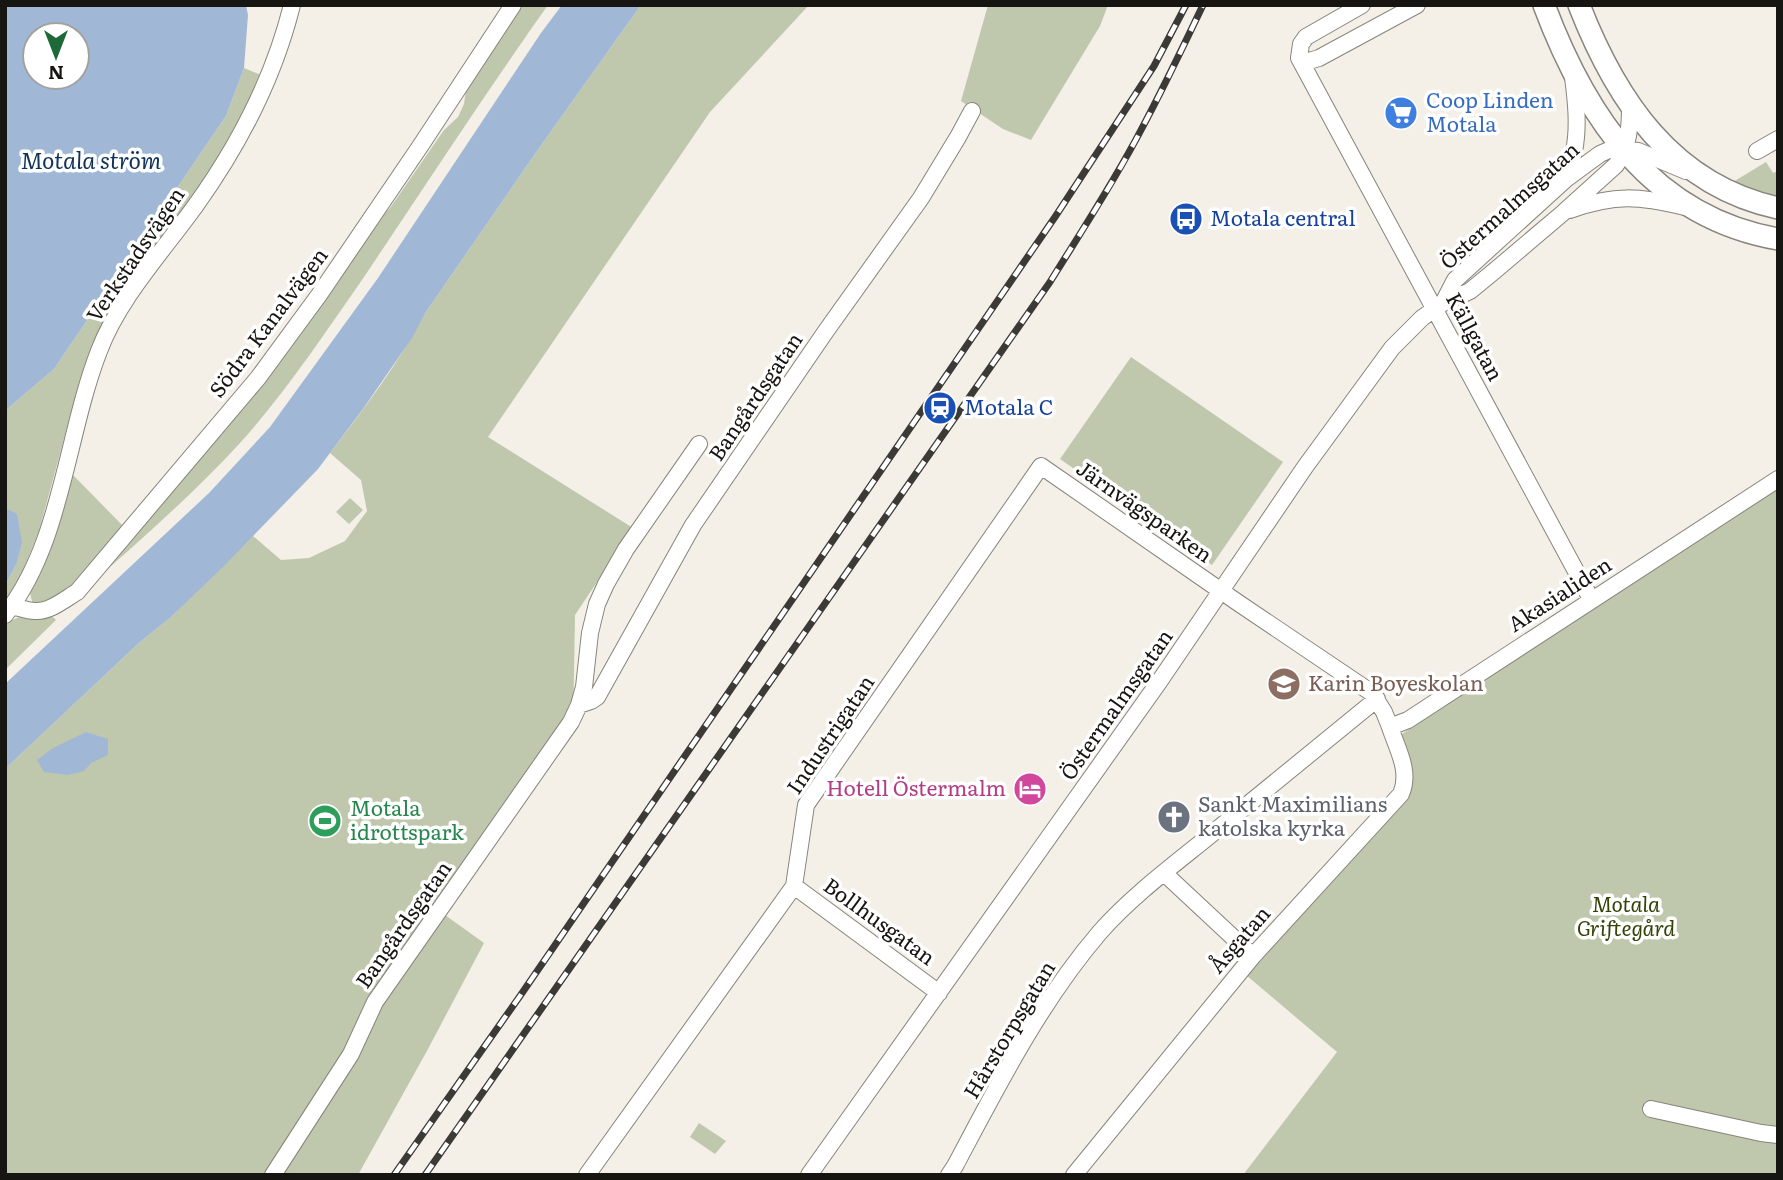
<svg xmlns="http://www.w3.org/2000/svg" width="1783" height="1180" font-family="Literata,serif">
<rect width="100%" height="100%" fill="#f4efe7"/>
<path fill="#bfc8ad" d="M 519,5 L 548,5 C 485,94 425,186 364,277 C 325,333 286,392 240,443 C 195,492 144,537 94,581 L 364,234 L 390,208 L 444,130 L 458,117 L 464,104 L 467,83 Z
M 641,5 L 809,5 L 710,112 L 488,437 L 633,528 L 575,615 L 573,732 L 438,910 L 484,943 L 428,1049 L 358,1175 L 5,1175 L 5,769 L 140,642 L 170,618 L 253,536 L 281,560 L 309,558 L 345,541 L 367,511 L 361,480 L 330,453 C 365,408 399,362 426,312 L 537,151 Z
M 988,5 L 1108,5 L 1100,26 L 1031,140 L 1003,129 L 961,101 Z
M 244,68 L 261,75 L 240,120 L 209,173 L 118,299 L 98,334 L 77,391 L 39,531 L 17,585 L 5,602 L 5,585 L 16,565 L 17,515 L 5,508 L 5,411 L 54,369 L 226,116 Z
M 1766,162 L 1773,173 L 1778,171 L 1778,197 L 1733,182 Z
M 1131,357 L 1283,462 L 1212,565 L 1060,459 Z
M 72,474 L 125,528 L 77,587 L 43,606 L 33,605 L 30,593 L 41,569 Z
M 1778,480 L 1778,1175 L 1243,1175 L 1337,1052 L 1240,970 L 1351,852 L 1406,775 L 1402,734 Z
M 350,498 L 363,510 L 349,524 L 336,512 Z
M 27,614 C 37,614 49,611 56,620 L 5,670 L 5,627 L 10,621 Z
M 699,1123 L 726,1141 L 715,1154 L 690,1137 Z"/>
<path fill="#a0b8d6" fill-rule="evenodd" d="M 5,5 L 246,5 L 248,15 L 244,68 L 226,116 L 54,369 L 5,411 ZM 35,35 L 77,35 L 77,77 L 35,77 Z
M 562,5 L 641,5 L 537,151 L 426,312 L 412,338 L 363,409 L 318,469 L 226,564 L 170,618 L 140,642 L 5,769 L 5,684 L 209,493 L 270,427 L 378,278 L 541,33 Z
M 5,508 L 17,514 L 22,542 L 16,565 L 5,585 Z
M 86,732 L 108,739 L 108,755 L 91,763 L 84,771 L 68,775 L 44,772 L 37,760 L 53,748 Z"/>
<g fill="none" stroke-linecap="round" stroke-linejoin="round">
<defs>
<path id="minor" d="M 1299,58 L 1591,599
M 1299,58 L 1309,61 L 1319,58 L 1417,5
M 1299,58 L 1301,44 L 1306,37 L 1362,5
M 1757,151 L 1778,139
M 1566,179 C 1569,169 1572,160 1574,151 C 1579,127 1576,101 1573,77
M 1570,210 C 1616,194 1638,196 1685,207
M 1443,303 L 1455,280 L 1566,179 L 1600,154 L 1609,150 L 1616,149 L 1638,151 L 1686,171
M 12,606 C 20,608 28,611 35,611 C 50,612 65,599 77,592 L 258,378 L 319,295 L 421,145 L 513,5
M 5,615 C 62,543 66,436 99,351 C 119,298 163,251 196,205 C 239,145 274,77 292,5
M 579,705 L 591,701 L 597,697 L 693,525 L 826,331 L 921,198 L 958,137 L 972,111
M 1164,873 L 1253,956
M 794,886 L 939,993
M 1651,1109 L 1761,1133 L 1778,1135
M 273,1175 L 351,1054 L 375,1002 L 571,722 L 579,705 L 584,687 L 590,633 L 597,604 L 606,584 L 626,549 L 699,444
M 587,1175 L 794,886 L 806,805 L 1041,466 L 1237,602 L 1372,693 L 1384,712 L 1390,727 L 1408,720 L 1778,479
M 809,1175 L 1159,682 L 1305,467 L 1392,348 L 1422,318 L 1443,303 L 1470,291 L 1492,273 L 1564,212 L 1616,165 C 1629,148 1630,126 1630,106
M 949,1175 L 955,1166 C 998,1085 1040,1002 1100,932 C 1132,896 1171,867 1208,837 C 1264,791 1320,745 1377,699
M 1074,1175 L 1253,956 L 1401,794 C 1411,771 1397,749 1390,727"/>
<path id="major" d="M 1544,5 C 1586,117 1652,217 1778,239
M 1579,5 C 1616,100 1672,185 1778,208"/>
</defs>
<use href="#minor" stroke="#87847b" stroke-width="18"/>
<use href="#major" stroke="#87847b" stroke-width="24"/>
<use href="#minor" stroke="#fff" stroke-width="16"/>
<use href="#major" stroke="#fff" stroke-width="21"/>
<defs>
<path id="rail" d="M 394,1175 L 520,996 L 1055,217 L 1154,66 L 1186,5
M 425,1175 L 1050,282 C 1081,232 1114,182 1141,130 C 1163,89 1183,47 1203,5"/>
</defs>
<use href="#rail" stroke="#3c3a36" stroke-width="7"/>
<use href="#rail" stroke="#fff" stroke-width="4.5" stroke-dasharray="13" stroke-linecap="butt"/>
</g>
<defs>
<symbol id="supermarket-disc" viewBox="-11 -11 22 22"><circle r="9.5" fill="#3f7fe0" stroke="#fff"/><path d="M-6-5.5h2.5l.6 2H6L4.5 2H-2.5L-4.4-4H-6ZM-1.5 3.2a1.3 1.3 0 1 0 .1 0ZM3 3.2a1.3 1.3 0 1 0 .1 0Z" fill="#fff"/></symbol>
<symbol id="bus-disc" viewBox="-11 -11 22 22"><circle r="9.5" fill="#1a4fb4" stroke="#fff"/><path d="M-5-6H5V4H4V6H2V4H-2V6H-4V4H-5ZM-3.5-4V0h7V-4ZM-3.5 1.2v1.5H-2V1.2ZM2 1.2v1.5H3.5V1.2Z" fill="#fff"/></symbol>
<symbol id="station-disc" viewBox="-11 -11 22 22"><circle r="9.5" fill="#1a4fb4" stroke="#fff"/><path d="M-3-6H3Q5-6 5-4V2Q5 4 3 4L4.5 6H3L1.5 4h-3L-3 6H-4.5L-3 4Q-5 4-5 2V-4Q-5-6-3-6ZM-3.5-4v3h7v-3ZM-3.5 1v1.5H-2V1ZM2 1v1.5H3.5V1Z" fill="#fff"/></symbol>
<symbol id="school-disc" viewBox="-11 -11 22 22"><circle r="9.5" fill="#8d6e63" stroke="#fff"/><path d="M0-5L7-2L0 1L-7-2ZM-4 1L0 2.5L4 1V4Q0 6-4 4Z" fill="#fff"/></symbol>
<symbol id="hotel-disc" viewBox="-11 -11 22 22"><circle r="9.5" fill="#d1479c" stroke="#fff"/><path d="M-6-4.5h1.5V1H6V5H4.5V3h-9V5H-6ZM-4 0a1.8 1.8 0 1 1 3.6 0ZM.5 0V-2.5h3Q6-2.5 6 0Z" fill="#fff"/></symbol>
<symbol id="church-disc" viewBox="-11 -11 22 22"><circle r="9.5" fill="#6b7280" stroke="#fff"/><path d="M-1.2-6h2.4v3.5h3.3v2.4h-3.3V6h-2.4V-.1h-3.3v-2.4h3.3Z" fill="#fff"/></symbol>
<symbol id="stadium-disc" viewBox="-11 -11 22 22"><circle r="9.5" fill="#2e9e5b" stroke="#fff"/><path d="M0-5a6.5 5 0 1 0 0 10a6.5 5 0 1 0 0-10ZM-3.5-1.8h7v3.6h-7Z" fill="#fff"/></symbol>
</defs>
<g fill-rule="evenodd">
<use href="#supermarket-disc" x="1382" y="94" width="38" height="38"/>
<use href="#bus-disc" x="1167" y="200" width="38" height="38"/>
<use href="#station-disc" x="921" y="389" width="38" height="38"/>
<use href="#school-disc" x="1265" y="665" width="38" height="38"/>
<use href="#hotel-disc" x="1011" y="770" width="38" height="38"/>
<use href="#church-disc" x="1155" y="798" width="38" height="38"/>
<use href="#stadium-disc" x="306" y="802" width="38" height="38"/>
</g>
<g text-anchor="middle" stroke-width="7" stroke-linejoin="round" paint-order="stroke">
<g font-size="21" fill="#366cbe" stroke="#fff" text-anchor="start">
<text x="1426" y="108">Coop Linden<tspan x="1426" dy="24">Motala</tspan></text>
</g>
<g font-size="21" fill="#171512" stroke="#fff">
<text transform="translate(1510 206) rotate(-42)" y="7">Östermalmsgatan</text>
<text transform="translate(136 255) rotate(-56)" y="7">Verkstadsvägen</text>
<text transform="translate(269 323) rotate(-53)" y="7">Södra Kanalvägen</text>
<text transform="translate(1474 337) rotate(62)" y="7">Källgatan</text>
<text transform="translate(756 397) rotate(-56)" y="7">Bangårdsgatan</text>
<text transform="translate(1144 512) rotate(35)" y="7">Järnvägsparken</text>
<text transform="translate(1560 595) rotate(-33)" y="7">Akasialiden</text>
<text transform="translate(1117 705) rotate(-55)" y="7">Östermalmsgatan</text>
<text transform="translate(831 735) rotate(-56)" y="7">Industrigatan</text>
<text transform="translate(879 922) rotate(36)" y="7">Bollhusgatan</text>
<text transform="translate(404 925) rotate(-55)" y="7">Bangårdsgatan</text>
<text transform="translate(1240 940) rotate(-49)" y="7">Åsgatan</text>
<text transform="translate(1010 1030) rotate(-59)" y="7">Hårstorpsgatan</text>
</g>
<g font-size="21" fill="#164399" stroke="#fff" text-anchor="start">
<text x="1210" y="226">Motala central</text>
<text x="964" y="415">Motala C</text>
</g>
<g font-size="21" fill="#785e54" stroke="#fff" text-anchor="start">
<text x="1308" y="691">Karin Boyeskolan</text>
</g>
<g font-size="21" fill="#b23c85" stroke="#fff" text-anchor="end">
<text x="1006" y="796">Hotell Östermalm</text>
</g>
<g font-size="21" fill="#5b616d" stroke="#fff" text-anchor="start">
<text x="1198" y="812">Sankt Maximilians<tspan x="1198" dy="24">katolska kyrka</tspan></text>
</g>
<g font-size="21" fill="#27864d" stroke="#fff" text-anchor="start">
<text x="350" y="816">Motala<tspan x="350" dy="24">idrottspark</tspan></text>
</g>
<g font-size="21" font-style="italic" fill="#364308" stroke="#fff">
<text x="1626" y="912">Motala<tspan x="1626" dy="24">Griftegård</tspan></text>
</g>
<g font-size="23" font-style="italic" fill="#11335b" stroke="#fff">
<text x="91" y="169">Motala ström</text>
</g>
</g>
<rect width="1783" height="1180" fill="none" stroke="#171512" stroke-width="14"/>
<g transform="translate(56 56) rotate(180)"><circle r="33" fill="#ffffff" stroke="#a2a1a0" stroke-width="2"/>
<path d="M0-5L12 26L0 18L-12 26Z" fill="#1e6938"/>
<text y="-10" font-size="19" font-weight="bold" text-anchor="middle" fill="#171512">N</text>
</g>
</svg>
